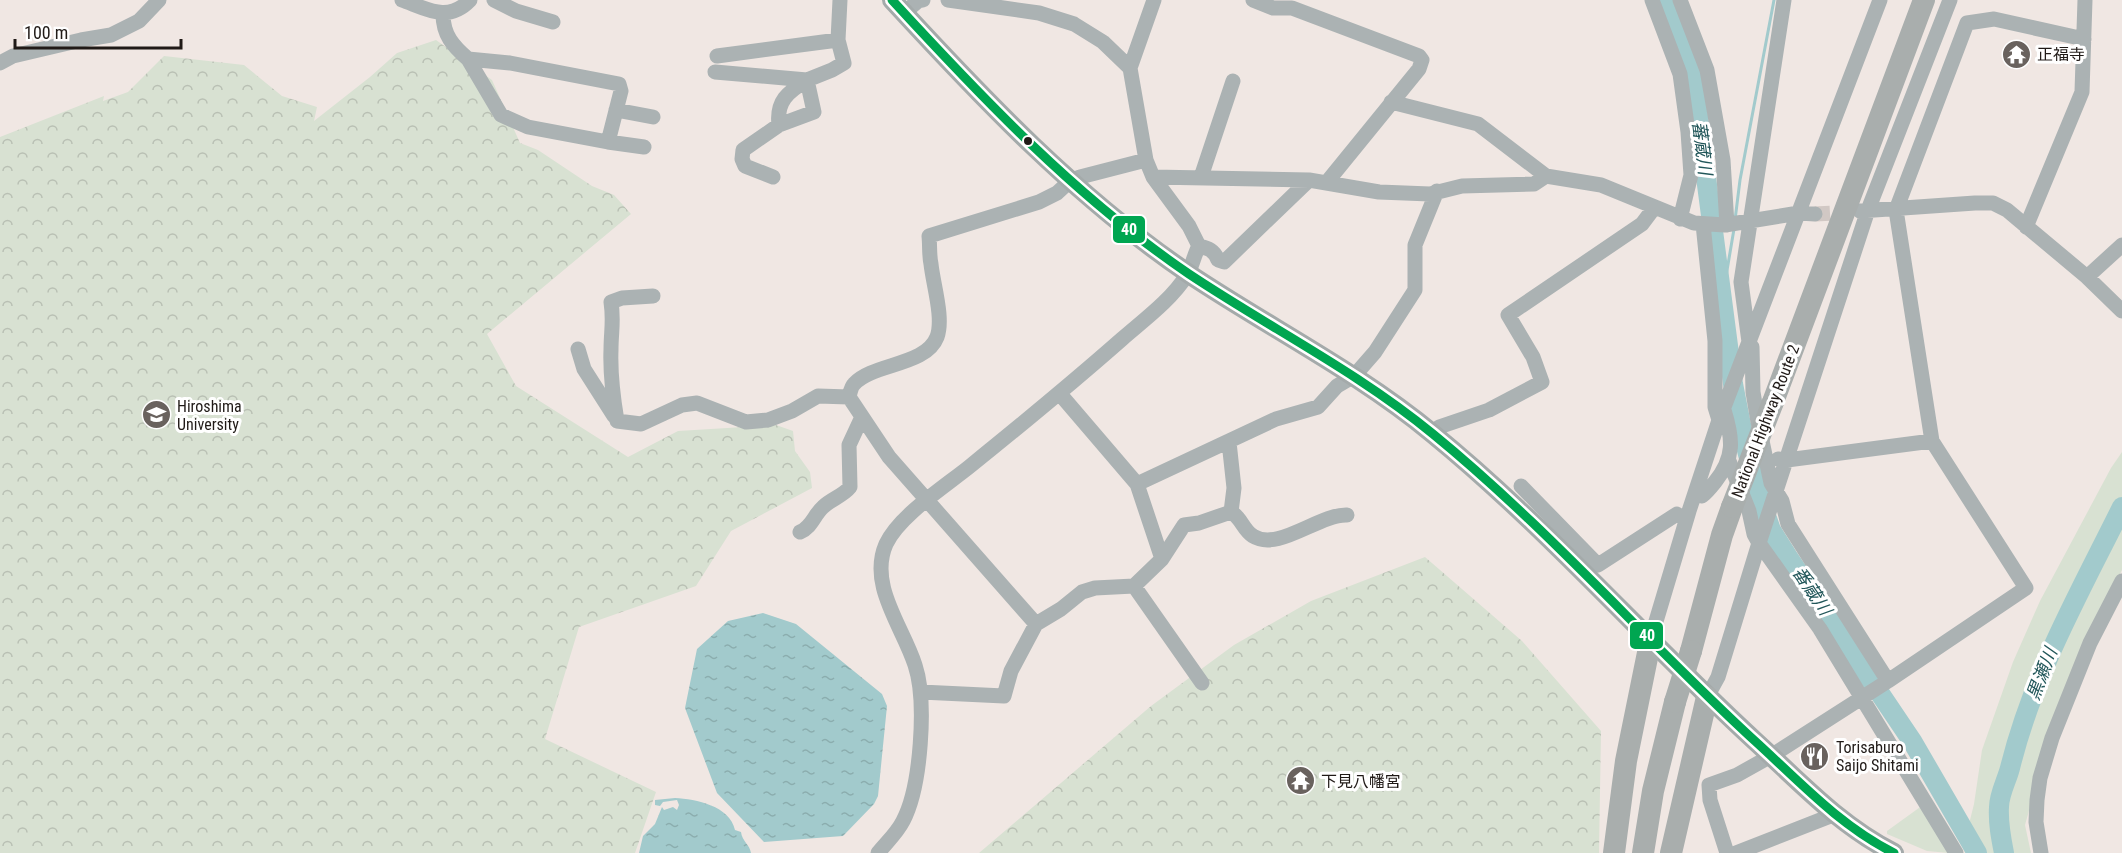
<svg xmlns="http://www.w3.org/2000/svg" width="2122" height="853" font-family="'Roboto Condensed','Noto Sans JP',sans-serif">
<defs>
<pattern id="forest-crowns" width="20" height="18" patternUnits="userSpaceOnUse" patternTransform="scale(1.5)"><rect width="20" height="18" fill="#d8e1d2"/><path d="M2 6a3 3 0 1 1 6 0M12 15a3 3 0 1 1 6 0" fill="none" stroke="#b9c0b4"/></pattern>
<pattern id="water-ripples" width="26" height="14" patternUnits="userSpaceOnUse" patternTransform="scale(1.5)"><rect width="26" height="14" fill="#a2cacc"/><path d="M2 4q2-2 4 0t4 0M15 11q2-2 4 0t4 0" fill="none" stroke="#8badae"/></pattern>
</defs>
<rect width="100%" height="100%" fill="#f0e7e3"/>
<path fill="#d8e1d2" d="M 2122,452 L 2122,570 L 2094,626 L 2052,728 L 2025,825 L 2031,853 L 1965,853 L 1963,848 L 1974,804 L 1982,750 L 2013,662 L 2040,601 L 2111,468 Z
M 1923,805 L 1949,853 L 1927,851 L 1887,834 L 1887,831 Z"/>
<path fill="url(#forest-crowns)" d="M 436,40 L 492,80 L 520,143 L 538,150 L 592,186 L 614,195 L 631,214 L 487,334 L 516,386 L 628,457 L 678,431 L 776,425 L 793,431 L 795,451 L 810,472 L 812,488 L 731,531 L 696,586 L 579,627 L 545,739 L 656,792 L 635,853 L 0,853 L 0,137 L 104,96 L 103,101 L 128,92 L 164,56 L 244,65 L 282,96 L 317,107 L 314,121 L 370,77 L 397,53 Z
M 1425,557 L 1522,641 L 1601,731 L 1599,853 L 979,853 L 1151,706 L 1234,645 L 1311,601 Z"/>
<path fill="url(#water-ripples)" d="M 763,613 L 796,624 L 882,694 L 887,706 L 878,796 L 874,804 L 843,836 L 764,842 L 717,793 L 685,708 L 697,649 L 728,621 Z
M 675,798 C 696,799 730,806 735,830 L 741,832 C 742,841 750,845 751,853 L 639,853 L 643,836 L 655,824 L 662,807 L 664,810 L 673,807 L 677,810 L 679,805 L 677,800 L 663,802 L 660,806 L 655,805 L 655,800 Z"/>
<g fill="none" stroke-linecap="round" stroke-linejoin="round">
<path stroke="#a2cacc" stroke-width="3" d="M 1735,220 L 1740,180 L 1774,0
M 1722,300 L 1734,229"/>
<path stroke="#a2cacc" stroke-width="20" d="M 1663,0 L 1689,64 L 1694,85 L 1733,384 L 1743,435 L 1758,493 L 1771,530 L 1788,557 L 1912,741 L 1977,853
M 2004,853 C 2001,838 1998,823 1999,807 C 1999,794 2007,780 2010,768 C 2033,674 2080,592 2122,507"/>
<path stroke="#d1c8c4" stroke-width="15" stroke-dasharray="15 8" stroke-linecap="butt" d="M 1815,214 L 1851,212"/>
<path stroke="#abb2b3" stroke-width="15" d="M 402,0 C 427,9 448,23 470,0
M 494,0 L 516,11 L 553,22
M 1253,0 L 1273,8 L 1292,8 L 1419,56 L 1422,60 L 1419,69 L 1327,182
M 1652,0 L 1680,74 L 1688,132 L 1691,175 L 1680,219
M 1680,0 L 1707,70 L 1723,160 L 1727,225
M 904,13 L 918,1 L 923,0
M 443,14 C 443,35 453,46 468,59
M 717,56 L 838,40
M 468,59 L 510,63 L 619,84 L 621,91 L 608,142 L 528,127 L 501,115 Z
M 0,63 L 13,56 L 81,40 L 111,35 L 139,21 L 159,0
M 1130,68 L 1154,0
M 715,72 L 807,80
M 1391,102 L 1478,124 L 1546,176
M 616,110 L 653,117
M 779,125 C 776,101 788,92 807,80
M 608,142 L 644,147
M 773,177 L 745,166 L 742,159 L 743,150 L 779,125 L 814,112 L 807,80 L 832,70 L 844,63 L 838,40 L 840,0
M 1153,177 L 1309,180 L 1379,192 L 1430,194 L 1462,186 L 1534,184 L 1546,176 L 1601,185 L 1694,223 L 1725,225 L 1799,213 L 1815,214
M 1201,177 L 1233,81
M 1860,211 L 1975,203 L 1993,203 L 2007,210 L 2087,277 L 2122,311
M 1703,224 L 1715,341 L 1715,407 L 1719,420
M 2026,227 L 2082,92 L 2085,0
M 1199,246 C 1208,248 1214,250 1218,260 L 1224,262 L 1309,180
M 2087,277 L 2122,245
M 1749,342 L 1741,282 L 1784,0
M 1752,347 L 1753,392 L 1758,422 L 1771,483 L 1782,501 L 1788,524 L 1888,681
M 578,349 L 584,369 L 614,416
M 1060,394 L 1137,484 L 1162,559
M 617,421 L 641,424 L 682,405 L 697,403 L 746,422 L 768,420 L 792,411 L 818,396 L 849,397
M 617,421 C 613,397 610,374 611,350 C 611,331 614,321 611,302 L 622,298 L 653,296
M 1434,435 L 1439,427 L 1489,410 L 1542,382 L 1533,357 L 1508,315 L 1642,224 L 1654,208
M 1778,459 L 1787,460 L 1932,441
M 1729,461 L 1749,511 L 1754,534 L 1759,543 L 1820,629 L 1956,853
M 1137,484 L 1276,419 L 1318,407 L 1337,386 L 1354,376 L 1375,352 L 1415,290 L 1415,245 L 1437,191
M 1521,486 L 1598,565 L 1677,514
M 1702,496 C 1707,492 1711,487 1715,482 C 1735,457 1733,439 1724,410
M 1231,512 C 1241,517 1243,530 1253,536 C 1278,552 1319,514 1347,515
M 800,532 C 812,527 814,515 823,507 C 831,499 843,496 850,487 L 849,445 L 862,417
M 1134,586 L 1202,683
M 1036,624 L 889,457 L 849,397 C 850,393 851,387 854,384 C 873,363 926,366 937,337 C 944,318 933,284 931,264 C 929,255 930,245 929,236 L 1039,202 L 1057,193 L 1070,181 L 1080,177 L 1146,160
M 1651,638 L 1689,511 L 1719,420 L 1880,0
M 921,692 L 1004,696 L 1011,671 L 1036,624 L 1061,609 L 1082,592 L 1095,588 L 1134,586 L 1162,559 L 1184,525 L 1199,523 L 1231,512 L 1234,488 L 1229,442
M 1707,697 L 1718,677 L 1759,543 L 1868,210 L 1950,0
M 878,853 C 886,843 897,833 903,821 C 921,787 927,701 915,665 C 903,627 868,585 886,544 C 899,516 944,487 969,467 C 1021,425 1072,383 1122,339 C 1145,319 1171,300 1187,275 C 1192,267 1194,255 1199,246 L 1189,226 L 1153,177 L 1146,160 L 1130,68 L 1103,42 L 1074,24 L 1039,13 L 948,0
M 1727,853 L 1710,800 L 1709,785 L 1737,775 L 1771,756 L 1888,681 L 2026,588 L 1932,441 L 1896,210 L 1967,23 L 1994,19 L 2084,39
M 1736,853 L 1833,815
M 2041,853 L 2036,822 L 2037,800 L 2040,778 L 2052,738 L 2090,643 L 2122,581"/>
<path stroke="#a4aaaa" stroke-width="20" d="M 892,0 C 983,99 1077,198 1189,274 C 1270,328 1358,372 1433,434 C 1548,528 1646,641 1755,741 C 1800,782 1839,825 1894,853"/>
<path stroke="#a9aead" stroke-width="22" d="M 1773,402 L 1924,0
M 1691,651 L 1722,535 L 1732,507
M 1614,853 L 1626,761 L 1651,638
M 1643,853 L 1653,791 L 1675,702
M 1671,853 L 1707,697"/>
<path stroke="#a9aead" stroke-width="22" d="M 1732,507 L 1773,402
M 1675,702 L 1691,651"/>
<defs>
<path id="bus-1" d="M 892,0 C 983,99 1077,198 1189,274 C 1270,328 1358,372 1433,434 C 1548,528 1646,641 1755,741 C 1800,782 1839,825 1894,853"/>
</defs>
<use href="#bus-1" stroke="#fff" stroke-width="14"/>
<use href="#bus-1" stroke="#00a651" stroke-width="9"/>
</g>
<defs>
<symbol id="temple-disc" viewBox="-11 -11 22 22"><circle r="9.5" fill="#69625e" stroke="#fff"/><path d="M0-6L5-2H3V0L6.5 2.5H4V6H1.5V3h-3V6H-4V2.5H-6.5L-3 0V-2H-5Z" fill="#fff"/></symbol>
<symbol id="university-disc" viewBox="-11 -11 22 22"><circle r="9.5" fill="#69625e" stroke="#fff"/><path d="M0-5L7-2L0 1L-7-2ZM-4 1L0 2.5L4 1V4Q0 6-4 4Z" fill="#fff"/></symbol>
<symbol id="restaurant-disc" viewBox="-11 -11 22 22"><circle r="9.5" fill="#69625e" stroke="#fff"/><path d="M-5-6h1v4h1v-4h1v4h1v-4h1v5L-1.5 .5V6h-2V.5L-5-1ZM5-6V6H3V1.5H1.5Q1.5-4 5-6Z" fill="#fff"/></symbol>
</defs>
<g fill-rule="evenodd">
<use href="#temple-disc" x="2000" y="38" width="33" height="33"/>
<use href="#university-disc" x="140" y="398" width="33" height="33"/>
<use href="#restaurant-disc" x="1798" y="740" width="33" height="33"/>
<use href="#temple-disc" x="1284" y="764" width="33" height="33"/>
</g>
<circle fill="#201a17" stroke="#fff" stroke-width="2" cx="1028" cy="141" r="5"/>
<g text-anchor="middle" stroke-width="6" stroke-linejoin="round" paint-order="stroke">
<g font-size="16" fill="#201a17" stroke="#fff" text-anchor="start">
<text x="2037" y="60">正福寺</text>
<text x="177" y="412">Hiroshima<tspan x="177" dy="18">University</tspan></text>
<text x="1836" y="753">Torisaburo<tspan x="1836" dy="18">Saijo Shitami</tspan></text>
<text x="1321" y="787">下見八幡宮</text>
</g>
<g font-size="16" fill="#201a17" stroke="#fff">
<text transform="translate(1765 421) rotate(-69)" y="6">National Highway Route 2</text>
</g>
<g font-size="18" font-style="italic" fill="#22575a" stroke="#fff">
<text transform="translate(1702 148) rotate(83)" y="6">蕃蔵川</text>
<text transform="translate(1812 591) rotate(56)" y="6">番蔵川</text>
<text transform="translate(2042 674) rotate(-69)" y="6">黒瀬川</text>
</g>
</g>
<g stroke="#fff" stroke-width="2">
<rect x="1112" y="215" width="34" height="29" rx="6" fill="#00a651"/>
<rect x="1629" y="621" width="35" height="29" rx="6" fill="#00a651"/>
</g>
<g font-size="16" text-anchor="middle" font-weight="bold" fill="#fff">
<text x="1129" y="235">40</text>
<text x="1647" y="641">40</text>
</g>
<path d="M15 39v9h166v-9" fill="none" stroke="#201a17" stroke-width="3"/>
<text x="24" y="39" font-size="18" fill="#201a17" stroke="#ffffff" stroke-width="4.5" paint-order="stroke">100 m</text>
</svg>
